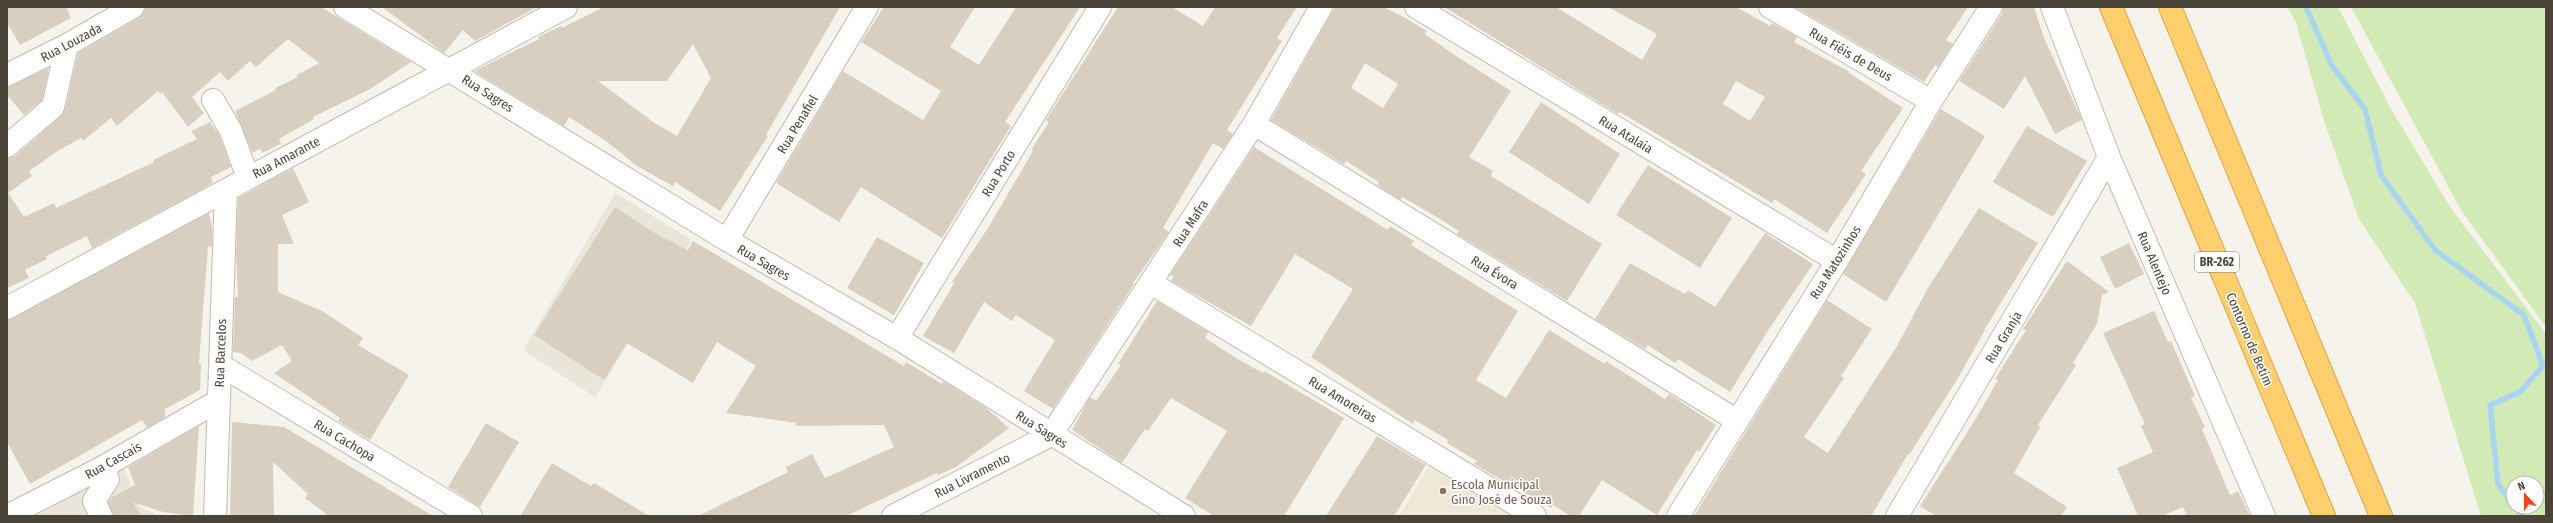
<svg xmlns="http://www.w3.org/2000/svg" width="2553" height="523" font-family="'Fira Sans Condensed',sans-serif">
<rect width="100%" height="100%" fill="#f6f3ec"/>
<path fill="#eae5da" d="M 615,193 L 692,240 L 595,397 L 523,350 Z
M 123,467 L 140,506 L 159,516 L 35,516 Z"/>
<path fill="#efe8d6" d="M 1429,466 L 1514,516 L 1399,516 Z"/>
<path fill="#d2eab5" fill-rule="evenodd" d="M 2287,7 L 2338,7 L 2391,109 L 2450,207 L 2546,334 L 2546,516 L 2481,516 L 2415,303 L 2359,219 L 2325,124 L 2295,20 ZM 2513,483 L 2537,483 L 2537,507 L 2513,507 Z
M 2351,7 L 2546,7 L 2546,327 L 2461,210 Z"/>
<g fill="none" stroke-linecap="round" stroke-linejoin="round">
<path stroke="#a9d4f2" stroke-width="5.5" d="M 2306,7 L 2332,66 L 2365,109 L 2381,175 L 2435,250 L 2524,315 L 2543,366 L 2520,392 L 2490,405 L 2498,484 L 2513,504
M 2515,507 L 2522,516"/>
</g>
<path fill="#d8cfc1" fill-rule="evenodd" d="M 7,7 L 66,7 L 71,18 L 20,45 L 7,23 Z
M 145,7 L 321,7 L 411,62 L 370,89 L 313,117 L 314,119 L 279,139 L 281,144 L 262,153 L 260,149 L 252,153 L 235,111 L 276,90 L 275,88 L 298,77 L 297,75 L 319,63 L 288,39 L 256,67 L 250,61 L 228,81 L 220,72 L 192,97 L 204,113 L 188,127 L 162,92 L 160,94 L 158,91 L 117,126 L 111,118 L 83,141 L 81,138 L 61,149 L 29,171 L 32,176 L 8,193 L 24,217 L 54,203 L 56,208 L 154,162 L 153,160 L 197,139 L 191,131 L 210,122 L 220,136 L 231,167 L 211,177 L 213,182 L 204,188 L 92,248 L 87,236 L 46,256 L 47,259 L 25,270 L 29,278 L 7,288 L 7,158 L 15,156 L 61,116 L 65,110 L 78,53 L 139,18 Z
M 382,7 L 537,7 L 475,41 L 463,30 L 444,53 Z
M 604,7 L 840,7 L 766,135 L 768,136 L 720,211 L 675,182 L 673,186 L 637,166 L 606,141 L 569,117 L 564,126 L 474,71 L 539,39 L 538,37 L 561,26 L 562,28 ZM 693,44 L 711,78 L 677,136 L 656,124 L 598,81 L 667,81 Z
M 884,7 L 975,7 L 950,47 L 979,65 L 1016,7 L 1080,7 L 1005,122 L 1011,126 L 942,238 L 861,187 L 839,222 L 776,183 L 843,71 L 923,120 L 941,91 L 861,42 Z
M 1118,7 L 1172,7 L 1203,26 L 1215,7 L 1297,7 L 1277,38 L 1282,41 L 1227,130 L 1233,134 L 1223,149 L 1213,143 L 1163,228 L 1169,232 L 1133,283 L 1134,284 L 1053,409 L 1024,391 L 1055,340 L 1016,315 L 1012,321 L 984,302 L 954,353 L 923,336 L 954,283 L 952,282 L 988,228 L 1033,151 L 1031,150 L 1049,122 L 1046,120 Z
M 1335,7 L 1383,7 L 1402,16 L 1427,31 L 1425,34 L 1453,54 L 1511,91 L 1469,157 L 1493,171 L 1491,176 L 1602,244 L 1567,301 L 1457,234 L 1459,231 L 1430,213 L 1402,197 L 1401,200 L 1377,185 L 1379,182 L 1346,161 L 1344,164 L 1271,120 ZM 1365,63 L 1398,84 L 1383,108 L 1351,88 Z
M 1444,7 L 1556,7 L 1642,60 L 1657,34 L 1608,7 L 1736,7 L 1770,26 L 1772,23 L 1797,37 L 1794,42 L 1850,72 L 1849,73 L 1903,108 L 1861,171 L 1866,174 L 1827,233 L 1774,199 L 1772,203 L 1620,112 L 1618,114 ZM 1736,81 L 1765,97 L 1750,121 L 1723,104 Z
M 1795,7 L 1968,7 L 1946,40 L 1953,44 L 1938,67 L 1935,65 L 1924,82 Z
M 2003,7 L 2034,7 L 2044,38 L 2082,120 L 2055,134 L 2025,76 L 2004,109 L 1959,81 L 2002,14 Z
M 49,68 L 42,100 L 24,115 L 7,95 L 7,87 Z
M 1541,102 L 1620,154 L 1589,204 L 1509,152 Z
M 1941,109 L 1985,136 L 1886,302 L 1843,274 Z
M 2027,126 L 2087,161 L 2053,217 L 1993,182 Z
M 1254,147 L 1388,230 L 1390,226 L 1414,241 L 1411,245 L 1518,311 L 1476,380 L 1506,398 L 1549,330 L 1605,364 L 1606,361 L 1665,399 L 1669,394 L 1716,425 L 1699,452 L 1697,450 L 1657,515 L 1602,480 L 1579,516 L 1571,516 L 1553,505 L 1551,508 L 1474,464 L 1477,461 L 1447,443 L 1448,440 L 1415,420 L 1413,424 L 1311,357 L 1353,289 L 1295,254 L 1251,326 L 1171,281 L 1174,277 L 1170,275 Z
M 1648,165 L 1732,218 L 1700,268 L 1616,215 Z
M 293,168 L 309,202 L 282,215 L 294,244 L 278,244 L 278,292 L 322,311 L 363,338 L 358,345 L 409,375 L 370,440 L 338,421 L 340,418 L 274,373 L 292,361 L 282,345 L 252,361 L 241,353 L 233,352 L 235,297 L 238,297 L 236,254 L 238,198 Z
M 615,207 L 656,234 L 688,250 L 693,241 L 904,366 L 906,362 L 942,384 L 943,381 L 986,408 L 1009,428 L 956,467 L 938,475 L 937,473 L 846,516 L 698,516 L 788,472 L 786,467 L 812,454 L 825,478 L 894,447 L 884,425 L 795,426 L 797,423 L 726,413 L 756,366 L 717,342 L 693,383 L 627,343 L 604,380 L 534,335 Z
M 1979,208 L 2038,243 L 1984,330 L 1985,330 L 1958,378 L 1909,455 L 1908,454 L 1871,516 L 1694,516 L 1827,300 L 1872,329 L 1841,376 L 1844,378 L 1804,437 L 1828,453 L 1897,346 L 1928,288 Z
M 209,213 L 212,228 L 212,246 L 208,247 L 201,336 L 199,364 L 201,364 L 200,390 L 165,409 L 165,417 L 147,428 L 142,420 L 30,484 L 7,442 L 7,320 Z
M 1765,233 L 1813,264 L 1769,329 L 1730,392 L 1678,359 L 1675,363 L 1648,345 L 1645,349 L 1595,319 L 1630,263 L 1685,294 L 1688,290 L 1715,307 Z
M 877,237 L 924,263 L 894,315 L 847,288 Z
M 2129,243 L 2144,274 L 2115,289 L 2100,257 Z
M 2067,261 L 2109,292 L 2102,295 L 2097,324 L 2073,363 L 2076,365 L 2038,425 L 2040,427 L 2014,473 L 2067,507 L 2061,516 L 1936,516 L 1920,506 L 1975,420 L 1998,380 L 1995,379 L 2026,330 L 2023,329 Z
M 1157,301 L 1208,332 L 1205,338 L 1236,358 L 1263,373 L 1264,371 L 1344,418 L 1284,516 L 1214,516 L 1185,498 L 1227,431 L 1171,398 L 1148,431 L 1145,429 L 1122,463 L 1072,430 L 1090,397 L 1096,401 L 1121,365 L 1118,364 Z
M 2154,311 L 2168,342 L 2171,341 L 2195,396 L 2191,398 L 2205,427 L 2202,429 L 2230,495 L 2238,491 L 2250,516 L 2187,516 L 2183,507 L 2162,516 L 2138,516 L 2117,468 L 2153,452 L 2141,426 L 2145,424 L 2103,333 Z
M 232,422 L 284,427 L 433,516 L 329,516 L 305,498 L 308,494 L 273,462 L 274,516 L 230,516 Z
M 486,423 L 519,442 L 480,507 L 448,487 Z
M 199,426 L 193,516 L 163,512 L 133,502 L 141,516 L 113,516 L 108,502 L 111,498 L 135,485 L 128,467 Z
M 1377,436 L 1426,465 L 1394,516 L 1326,516 Z
M 552,463 L 591,486 L 594,483 L 649,516 L 520,516 Z"/>
<g fill="none" stroke-linecap="round" stroke-linejoin="round">
<defs>
<path id="minor" d="M 345,7 L 727,240 L 897,338 L 1184,516
M 1416,7 L 1837,261
M 1770,7 L 1931,101
M 2052,7 L 2109,157 L 2264,516
M 7,75 L 67,45 L 133,7
M 213,100 L 231,131 L 248,178
M 1254,124 L 1736,420
M 7,146 L 53,107 L 67,45
M 727,240 L 867,7
M 1151,283 L 1535,516
M 7,308 L 566,7
M 897,338 L 1100,7
M 220,365 L 471,516
M 7,516 L 103,467 L 218,401
M 101,516 L 94,501 L 108,479 L 103,467
M 215,516 L 226,190
M 893,516 L 1051,435 L 1254,124 L 1321,7
M 1678,516 L 1837,261 L 1931,101 L 1991,7
M 1897,516 L 2109,157"/>
<path id="highway" d="M 2111,7 L 2324,516
M 2170,7 L 2381,516"/>
</defs>
<use href="#minor" stroke="#c2bbae" stroke-width="24"/>
<use href="#highway" stroke="#e0a43c" stroke-width="24"/>
<use href="#minor" stroke="#fff" stroke-width="22"/>
<use href="#highway" stroke="#ffcf6e" stroke-width="22"/>
</g>
<circle fill="#8d6e63" stroke="#fff" stroke-width="1.5" cx="1443" cy="491" r="4"/>
<g text-anchor="middle" stroke-width="3" stroke-linejoin="round" paint-order="stroke">
<rect fill="#fff" stroke="#817c74" stroke-width="1" x="2195" y="252" width="44" height="20" rx="3"/>
<g font-size="12" font-weight="bold" fill="#4b4439">
<text x="2217" y="266">BR-262</text>
</g>
<g font-size="13" fill="#4b4439" stroke="#fff">
<text transform="translate(71 42) rotate(-28)" y="5">Rua Louzada</text>
<text transform="translate(1851 54) rotate(30)" y="5">Rua Fiéis de Deus</text>
<text transform="translate(488 93) rotate(32)" y="5">Rua Sagres</text>
<text transform="translate(797 124) rotate(-59)" y="5">Rua Penafiel</text>
<text transform="translate(1626 134) rotate(31)" y="5">Rua Atalaia</text>
<text transform="translate(286 157) rotate(-28)" y="5">Rua Amarante</text>
<text transform="translate(998 173) rotate(-59)" y="5">Rua Porto</text>
<text transform="translate(1190 223) rotate(-57)" y="5">Rua Mafra</text>
<text transform="translate(764 262) rotate(30)" y="5">Rua Sagres</text>
<text transform="translate(1835 262) rotate(-58)" y="5">Rua Matozinhos</text>
<text transform="translate(2155 263) rotate(67)" y="5">Rua Alentejo</text>
<text transform="translate(1495 272) rotate(31)" y="5">Rua Évora</text>
<text transform="translate(2003 337) rotate(-59)" y="5">Rua Granja</text>
<text transform="translate(2250 339) rotate(67)" y="5">Contorno de Betim</text>
<text transform="translate(220 353) rotate(-88)" y="5">Rua Barcelos</text>
<text transform="translate(1343 399) rotate(31)" y="5">Rua Amoreiras</text>
<text transform="translate(1042 429) rotate(32)" y="5">Rua Sagres</text>
<text transform="translate(345 440) rotate(31)" y="5">Rua Cachopa</text>
<text transform="translate(113 460) rotate(-29)" y="5">Rua Cascais</text>
<text transform="translate(972 475) rotate(-27)" y="5">Rua Livramento</text>
</g>
<g font-size="13" fill="#785e54" stroke="#fff" text-anchor="start">
<text x="1451" y="489">Escola Municipal<tspan x="1451" dy="15">Gino José de Souza</tspan></text>
</g>
</g>
<rect width="2553" height="523" fill="none" stroke="#4b4439" stroke-width="16"/>
<g transform="translate(2525 495) rotate(338)"><circle r="19" fill="#ffffff" stroke="#b7b4b0"/>
<path d="M0-3L7 15L0 10L-7 15Z" fill="#fc3f1d"/>
<text y="-6" font-size="11" font-weight="bold" text-anchor="middle" fill="#4b4439">N</text>
</g>
</svg>
